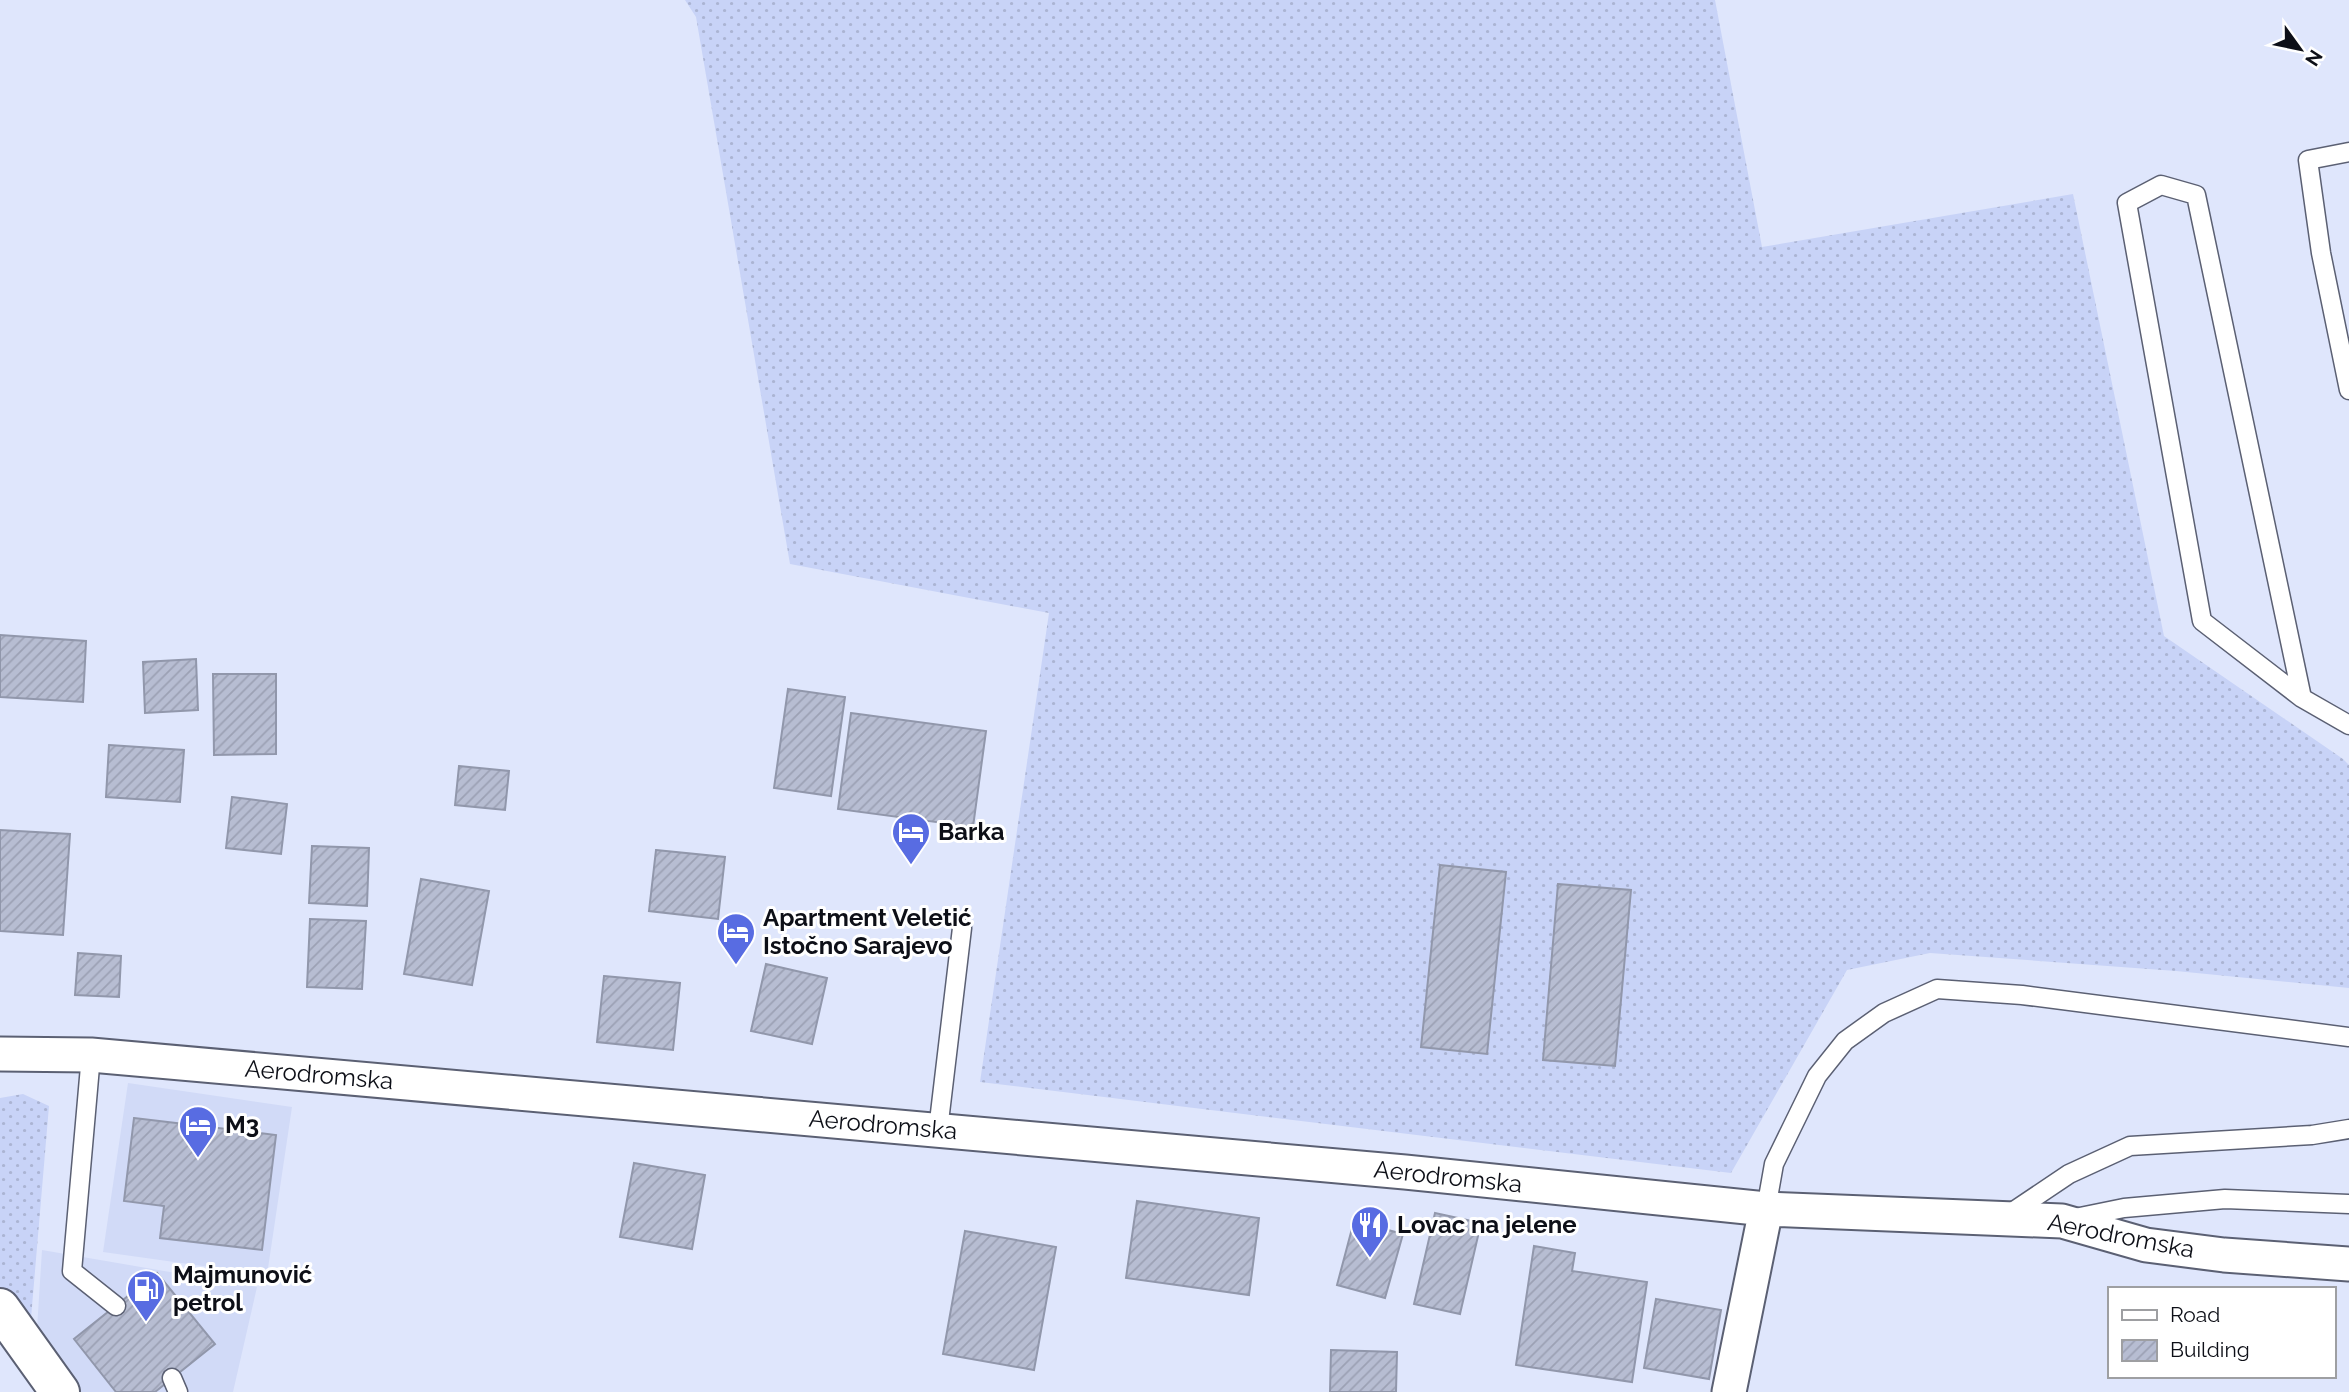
<svg xmlns="http://www.w3.org/2000/svg" width="2349" height="1392" font-family="Raleway,sans-serif">
<defs>
<pattern id="grass-dots" width="8" height="8" patternUnits="userSpaceOnUse" patternTransform="scale(1.75)"><rect width="8" height="8" fill="#c8d3f7"/><path d="M2 2h.1M6 6h.1" fill="none" stroke="#abb4d3" stroke-width="1.8" stroke-linecap="round"/></pattern>
<pattern id="building-hatch" width="6" height="6" patternUnits="userSpaceOnUse" patternTransform="scale(1.75)"><rect width="6" height="6" fill="#b7bdd2"/><path d="M-1 1l2-2M0 6l6-6M5 7l2-2" fill="none" stroke="#9ca1b4"/></pattern>
</defs>
<rect width="100%" height="100%" fill="#dfe6fc"/>
<path fill="#d1daf7" d="M 128,1083 L 292,1107 L 267,1275 L 103,1252 Z
M 42,1250 L 257,1287 L 233,1392 L 81,1392 L 37,1329 Z"/>
<path fill="url(#grass-dots)" d="M 685,0 L 1715,0 L 1762,247 L 2073,194 L 2164,636 L 2343,759 L 2349,765 L 2349,988 L 2176,971 L 1930,953 L 1847,970 L 1731,1173 L 980,1082 L 1049,613 L 790,564 L 696,17 Z
M 23,1094 L 49,1106 L 30,1330 L 0,1287 L 0,1098 Z"/>
<path fill="url(#building-hatch)" stroke="#9197ab" stroke-width="2" d="M 0,635 L 86,641 L 83,702 L 0,697 Z
M 196,659 L 198,710 L 145,713 L 143,662 Z
M 213,674 L 276,674 L 276,754 L 214,755 Z
M 788,689 L 845,697 L 831,796 L 774,788 Z
M 851,713 L 986,731 L 973,827 L 838,809 Z
M 109,745 L 184,750 L 180,802 L 106,797 Z
M 459,766 L 509,771 L 505,810 L 455,805 Z
M 232,797 L 287,804 L 281,854 L 226,848 Z
M 0,830 L 70,834 L 63,935 L 0,931 Z
M 312,846 L 369,848 L 367,906 L 309,903 Z
M 656,850 L 725,857 L 718,919 L 649,911 Z
M 1440,865 L 1506,872 L 1487,1054 L 1421,1047 Z
M 421,879 L 489,891 L 472,985 L 404,974 Z
M 1558,884 L 1631,890 L 1615,1066 L 1543,1060 Z
M 310,919 L 366,921 L 362,989 L 307,987 Z
M 78,953 L 121,956 L 119,997 L 75,995 Z
M 766,964 L 827,978 L 812,1044 L 751,1031 Z
M 604,976 L 680,983 L 673,1050 L 597,1042 Z
M 134,1118 L 276,1135 L 262,1250 L 160,1238 L 164,1206 L 124,1201 Z
M 634,1163 L 705,1175 L 692,1249 L 620,1237 Z
M 1137,1201 L 1259,1218 L 1249,1295 L 1126,1278 Z
M 1435,1213 L 1481,1223 L 1460,1314 L 1414,1304 Z
M 1354,1221 L 1403,1234 L 1385,1298 L 1337,1285 Z
M 965,1231 L 1056,1247 L 1034,1370 L 943,1354 Z
M 1534,1246 L 1575,1253 L 1572,1271 L 1647,1282 L 1632,1382 L 1516,1365 Z
M 157,1273 L 215,1344 L 155,1392 L 116,1392 L 74,1339 Z
M 1656,1299 L 1721,1310 L 1709,1379 L 1644,1368 Z
M 1331,1350 L 1397,1352 L 1396,1392 L 1330,1392 Z"/>
<g fill="none" stroke-linecap="round" stroke-linejoin="round">
<defs>
<path id="lane" d="M 2349,152 L 2308,160 L 2321,253 L 2349,390
M 2302,698 L 2196,195 L 2161,185 L 2127,203 L 2202,621 L 2302,698 L 2349,725
M 91,1055 L 72,1271 L 116,1306
M 938,1130 L 962,928
M 1766,1209 L 1774,1164 L 1817,1076 L 1845,1041 L 1884,1013 L 1937,989 L 2022,995 L 2349,1037
M 2008,1215 L 2069,1174 L 2130,1146 L 2312,1135 L 2349,1129
M 2075,1218 L 2124,1208 L 2225,1199 L 2349,1204
M 172,1378 L 178,1392"/>
<path id="street" d="M 0,1054 L 91,1055 L 1405,1172 L 1766,1209 L 2062,1221 L 2146,1245 L 2224,1255 L 2349,1264
M 1729,1392 L 1766,1209"/>
<path id="primary" d="M 0,1308 L 60,1392"/>
</defs>
<use href="#lane" stroke="#5b6073" stroke-width="21"/>
<use href="#street" stroke="#5b6073" stroke-width="37"/>
<use href="#primary" stroke="#5b6073" stroke-width="42"/>
<use href="#lane" stroke="#fff" stroke-width="18"/>
<use href="#street" stroke="#fff" stroke-width="33"/>
<use href="#primary" stroke="#fff" stroke-width="38"/>
</g>
<defs>
<symbol id="hotel-pin" viewBox="-11 -11 22 30"><path d="M0 17L-7.5 6A9.5 9.5 0 1 1 7.5 6Z" fill="#586ce2" stroke="#fff"/><path d="M-6-4.5h1.5V1H6V5H4.5V3h-9V5H-6ZM-4 0a1.8 1.8 0 1 1 3.6 0ZM.5 0V-2.5h3Q6-2.5 6 0Z" fill="#fff"/></symbol>
<symbol id="restaurant-pin" viewBox="-11 -11 22 30"><path d="M0 17L-7.5 6A9.5 9.5 0 1 1 7.5 6Z" fill="#586ce2" stroke="#fff"/><path d="M-5-6h1v4h1v-4h1v4h1v-4h1v5L-1.5 .5V6h-2V.5L-5-1ZM5-6V6H3V1.5H1.5Q1.5-4 5-6Z" fill="#fff"/></symbol>
<symbol id="fuel-pin" viewBox="-11 -11 22 30"><path d="M0 17L-7.5 6A9.5 9.5 0 1 1 7.5 6Z" fill="#586ce2" stroke="#fff"/><path d="M-5.5-6h7V0h2V4h1.3V-2.5L3-4.5l.8-.8L6-3V5H2.5V1h-1V6h-7ZM-4.2-4.7v3.2H.2V-4.7Z" fill="#fff"/></symbol>
</defs>
<g fill-rule="evenodd">
<use href="#hotel-pin" x="889" y="810" width="44" height="60"/>
<use href="#hotel-pin" x="714" y="910" width="44" height="60"/>
<use href="#hotel-pin" x="176" y="1103" width="44" height="60"/>
<use href="#restaurant-pin" x="1348" y="1203" width="44" height="60"/>
<use href="#fuel-pin" x="124" y="1267" width="44" height="60"/>
</g>
<g text-anchor="middle" stroke-width="6" stroke-linejoin="round" paint-order="stroke">
<g font-size="24" font-weight="bold" fill="#0d0f17" stroke="#fff" text-anchor="start">
<text x="938" y="840">Barka</text>
<text x="763" y="926">Apartment Veletić<tspan x="763" dy="28">Istočno Sarajevo</tspan></text>
<text x="225" y="1133">M3</text>
<text x="1397" y="1233">Lovac na jelene</text>
<text x="173" y="1283">Majmunović<tspan x="173" dy="28">petrol</tspan></text>
</g>
<g font-size="24" fill="#0d0f17" stroke="#fff">
<text transform="translate(319 1075) rotate(5)" y="8">Aerodromska</text>
<text transform="translate(883 1125) rotate(5)" y="8">Aerodromska</text>
<text transform="translate(1448 1177) rotate(6)" y="8">Aerodromska</text>
<text transform="translate(2121 1236) rotate(11)" y="8">Aerodromska</text>
</g>
</g>
<rect x="2108" y="1287" width="228" height="91" fill="#ffffff" stroke="#9e9fa2" stroke-width="2"/>
<rect x="2122" y="1310" width="35" height="10" fill="#ffffff" stroke="#9e9fa2" stroke-width="2"/>
<text x="2170" y="1322" font-size="21" fill="#0d0f17">Road</text>
<rect x="2122" y="1340" width="35" height="21" fill="url(#building-hatch)" stroke="#9e9fa2" stroke-width="2"/>
<text x="2170" y="1357" font-size="21" fill="#0d0f17">Building</text>
<g transform="translate(2300 49) rotate(123)" stroke="#ffffff" stroke-width="5" paint-order="stroke">
<path d="M0-5L12 26L0 18L-12 26Z" fill="#0d0f17"/>
<text y="-10" font-size="19" font-weight="bold" text-anchor="middle" fill="#0d0f17">N</text>
</g>
</svg>
